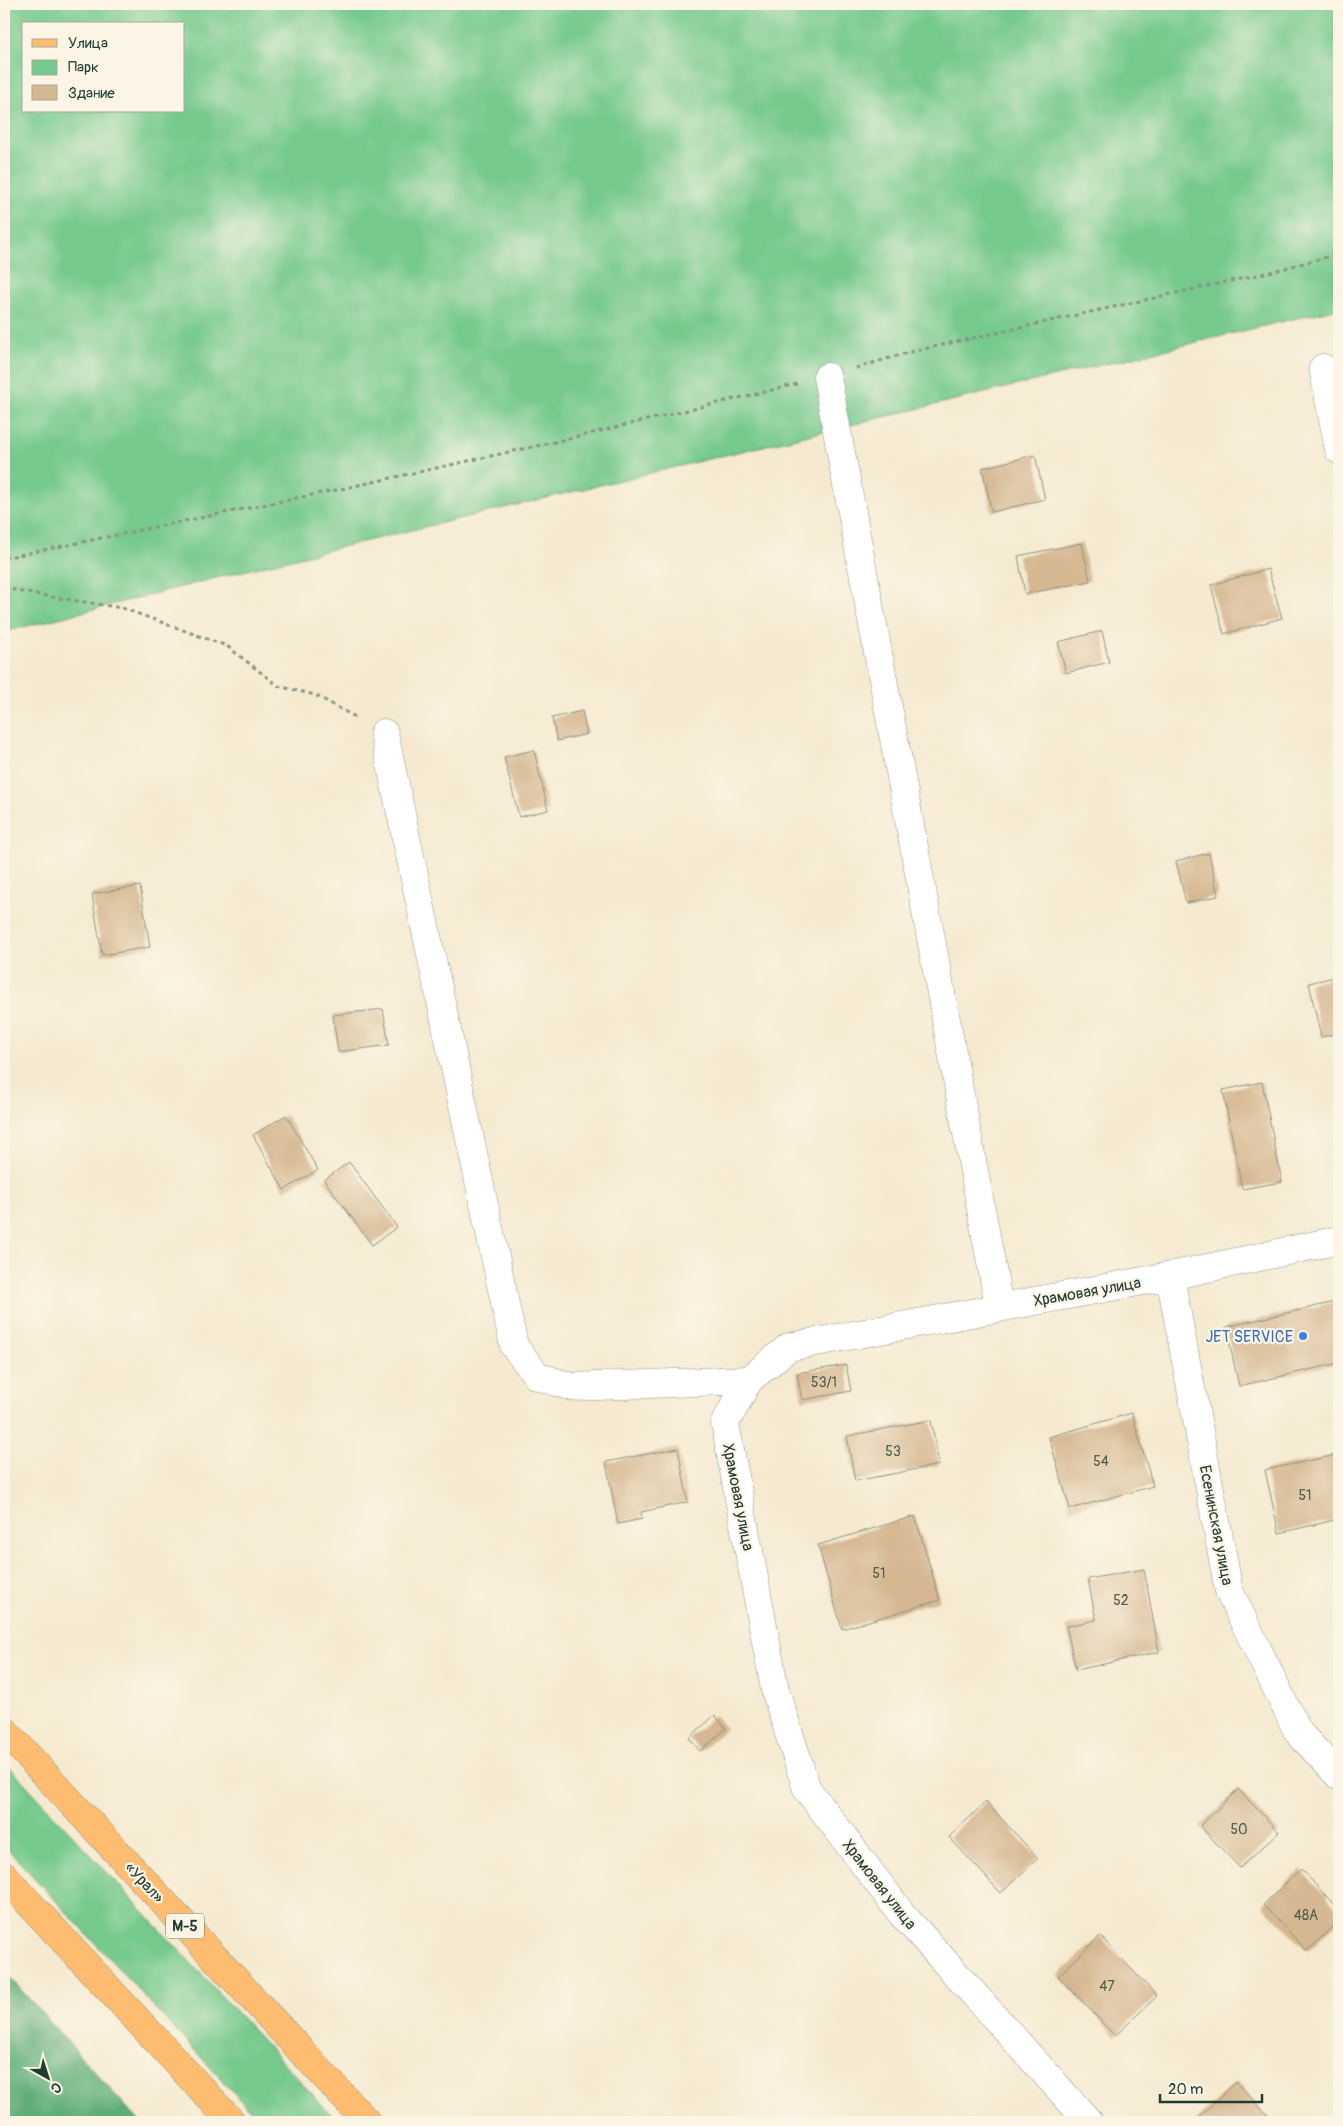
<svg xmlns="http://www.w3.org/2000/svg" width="1343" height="2126" font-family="Pangolin,sans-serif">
<rect width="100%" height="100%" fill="#fcf5e5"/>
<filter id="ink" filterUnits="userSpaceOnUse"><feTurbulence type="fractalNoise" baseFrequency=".02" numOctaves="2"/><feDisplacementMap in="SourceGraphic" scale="10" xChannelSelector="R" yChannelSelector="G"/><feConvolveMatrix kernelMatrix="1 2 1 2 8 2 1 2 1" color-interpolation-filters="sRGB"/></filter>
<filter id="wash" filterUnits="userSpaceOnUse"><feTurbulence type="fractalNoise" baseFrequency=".0096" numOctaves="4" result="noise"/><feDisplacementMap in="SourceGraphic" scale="20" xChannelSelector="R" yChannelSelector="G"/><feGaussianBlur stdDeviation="1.12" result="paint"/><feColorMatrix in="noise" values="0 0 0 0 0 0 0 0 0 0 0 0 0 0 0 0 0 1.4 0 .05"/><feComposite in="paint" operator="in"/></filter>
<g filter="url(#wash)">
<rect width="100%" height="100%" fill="#f5ead0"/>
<path fill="#74c98d" stroke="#4a8360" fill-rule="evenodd" d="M 4,4 L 1339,4 L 1339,308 L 279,562 L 4,632 ZM 24,24 L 184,24 L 184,111 L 24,111 Z
M 4,1761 L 338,2122 L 261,2122 L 4,1845 Z"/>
<path fill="#5fad78" stroke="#3f7556" d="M 4,1971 L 140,2122 L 4,2122 Z"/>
<g id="blocks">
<path fill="#d5b791" d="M 1035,455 L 1045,499 L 992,512 L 982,468 Z
M 1082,543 L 1090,581 L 1025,594 L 1018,556 Z
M 1268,569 L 1282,618 L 1224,634 L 1211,585 Z
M 1102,631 L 1109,662 L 1066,673 L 1058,642 Z
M 582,711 L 587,734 L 557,741 L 552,718 Z
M 534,750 L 548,810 L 519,817 L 504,757 Z
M 1209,853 L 1218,896 L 1186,903 L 1176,861 Z
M 140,886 L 150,947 L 102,955 L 92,894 Z
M 1339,976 L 1339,1033 L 1321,1037 L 1309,983 Z
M 383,1009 L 389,1045 L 338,1052 L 333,1015 Z
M 1262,1082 L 1282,1182 L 1242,1189 L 1223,1090 Z
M 286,1115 L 318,1170 L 284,1190 L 253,1135 Z
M 349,1162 L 397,1227 L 372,1245 L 324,1180 Z
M 1339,1301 L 1339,1363 L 1239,1386 L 1226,1327 Z
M 846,1365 L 851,1391 L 802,1400 L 797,1373 Z
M 1132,1413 L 1153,1486 L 1070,1509 L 1049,1437 Z
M 931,1420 L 939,1465 L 855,1481 L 847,1436 Z
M 678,1448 L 688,1502 L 641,1512 L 642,1519 L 618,1524 L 606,1462 Z
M 1336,1455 L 1339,1471 L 1339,1519 L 1279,1533 L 1265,1470 Z
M 915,1516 L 940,1600 L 842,1629 L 818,1545 Z
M 1144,1569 L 1159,1652 L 1076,1670 L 1066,1626 L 1096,1620 L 1088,1579 Z
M 715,1715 L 726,1729 L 700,1751 L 689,1738 Z
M 1238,1789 L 1279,1832 L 1240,1868 L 1200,1826 Z
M 986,1802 L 1038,1858 L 1001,1893 L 949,1837 Z
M 1301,1869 L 1339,1910 L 1339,1921 L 1307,1951 L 1263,1905 Z
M 1100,1936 L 1157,1996 L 1115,2036 L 1058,1976 Z
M 1236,2082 L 1274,2122 L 1196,2122 L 1195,2121 Z"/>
</g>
</g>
<g filter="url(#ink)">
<use href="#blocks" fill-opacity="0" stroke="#8a9482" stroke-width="1"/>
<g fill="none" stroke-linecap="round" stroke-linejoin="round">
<defs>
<path id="street" d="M 1323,368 L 1339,450
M 827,377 L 999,1306
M 384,733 L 514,1346 L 537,1376 L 572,1387 L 749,1380
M 1170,1276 L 1229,1591 L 1298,1732 L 1339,1776
M 1089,2122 L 901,1913 L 807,1789 L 775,1690 L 725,1423 L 749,1380 L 789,1347 L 1170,1276 L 1339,1240"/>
<path id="primary" d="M 4,1730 L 367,2122
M 4,1876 L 232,2122"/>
</defs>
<use href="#street" stroke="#8a9482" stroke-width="29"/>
<use href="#primary" stroke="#8a9482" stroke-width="29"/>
<path stroke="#8a9482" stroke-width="3" stroke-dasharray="4 4" stroke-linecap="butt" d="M 856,368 L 910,352 L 1262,274 L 1339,254
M 4,558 L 341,489 L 559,441 L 797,384
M 4,587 L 22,592 L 122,608 L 227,646 L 278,686 L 315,695 L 357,718"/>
<use href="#street" stroke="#fff" stroke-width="28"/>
<use href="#primary" stroke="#fdbc70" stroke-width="28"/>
</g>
</g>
<circle fill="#3f7fe0" stroke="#fcf5e5" stroke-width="2" cx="1303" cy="1336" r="5"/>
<g text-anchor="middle" stroke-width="4.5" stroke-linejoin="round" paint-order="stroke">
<g font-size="14" fill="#4c5c4b">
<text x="824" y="1387">53/1</text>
<text x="893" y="1456">53</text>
<text x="1101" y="1466">54</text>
<text x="1305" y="1500">51</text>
<text x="879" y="1578">51</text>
<text x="1121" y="1605">52</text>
<text x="1239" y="1834">50</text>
<text x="1306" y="1920">48А</text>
<text x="1107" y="1991">47</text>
</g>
<rect fill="#fcf5e5" stroke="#617469" stroke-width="1" x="166" y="1913.5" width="38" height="25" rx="4"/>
<g font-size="15" font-weight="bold" fill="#1f3d34">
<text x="185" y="1931">М-5</text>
</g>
<g font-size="16" fill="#1f3d34" stroke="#fcf5e5">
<text transform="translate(1087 1291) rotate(-10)" y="6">Храмовая улица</text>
<text transform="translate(739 1497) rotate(79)" y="6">Храмовая улица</text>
<text transform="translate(1217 1525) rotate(79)" y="6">Есенинская улица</text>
<text transform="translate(145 1882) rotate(47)" y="6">«Урал»</text>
<text transform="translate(880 1884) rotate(52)" y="6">Храмовая улица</text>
</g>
<g font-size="16" fill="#366cbe" stroke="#fcf5e5" text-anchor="end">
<text x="1293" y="1342">JET SERVICE</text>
</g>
</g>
<rect width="1343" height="2126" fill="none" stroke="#fcf5e5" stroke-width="20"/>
<rect x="22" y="22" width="162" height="90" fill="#fcf5e5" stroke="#a4ab9e"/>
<rect x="32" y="39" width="25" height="8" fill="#fdbc70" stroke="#a4ab9e"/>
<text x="68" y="48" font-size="15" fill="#1f3d34">Улица</text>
<rect x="32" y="60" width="25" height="15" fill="#74c98d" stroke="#a4ab9e"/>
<text x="68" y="72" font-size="15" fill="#1f3d34">Парк</text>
<rect x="32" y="85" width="25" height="15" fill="#d5b791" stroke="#a4ab9e"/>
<text x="68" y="98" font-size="15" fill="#1f3d34">Здание</text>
<g transform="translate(48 2078) rotate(141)" stroke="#fcf5e5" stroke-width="4" paint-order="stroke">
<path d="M0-4L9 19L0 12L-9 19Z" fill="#1f3d34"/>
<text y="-8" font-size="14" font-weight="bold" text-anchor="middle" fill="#1f3d34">С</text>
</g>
<path d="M1160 2094v8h102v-8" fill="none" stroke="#1f3d34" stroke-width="2.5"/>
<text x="1168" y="2094" font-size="15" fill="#1f3d34" stroke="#fcf5e5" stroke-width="4" paint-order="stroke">20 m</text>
</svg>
